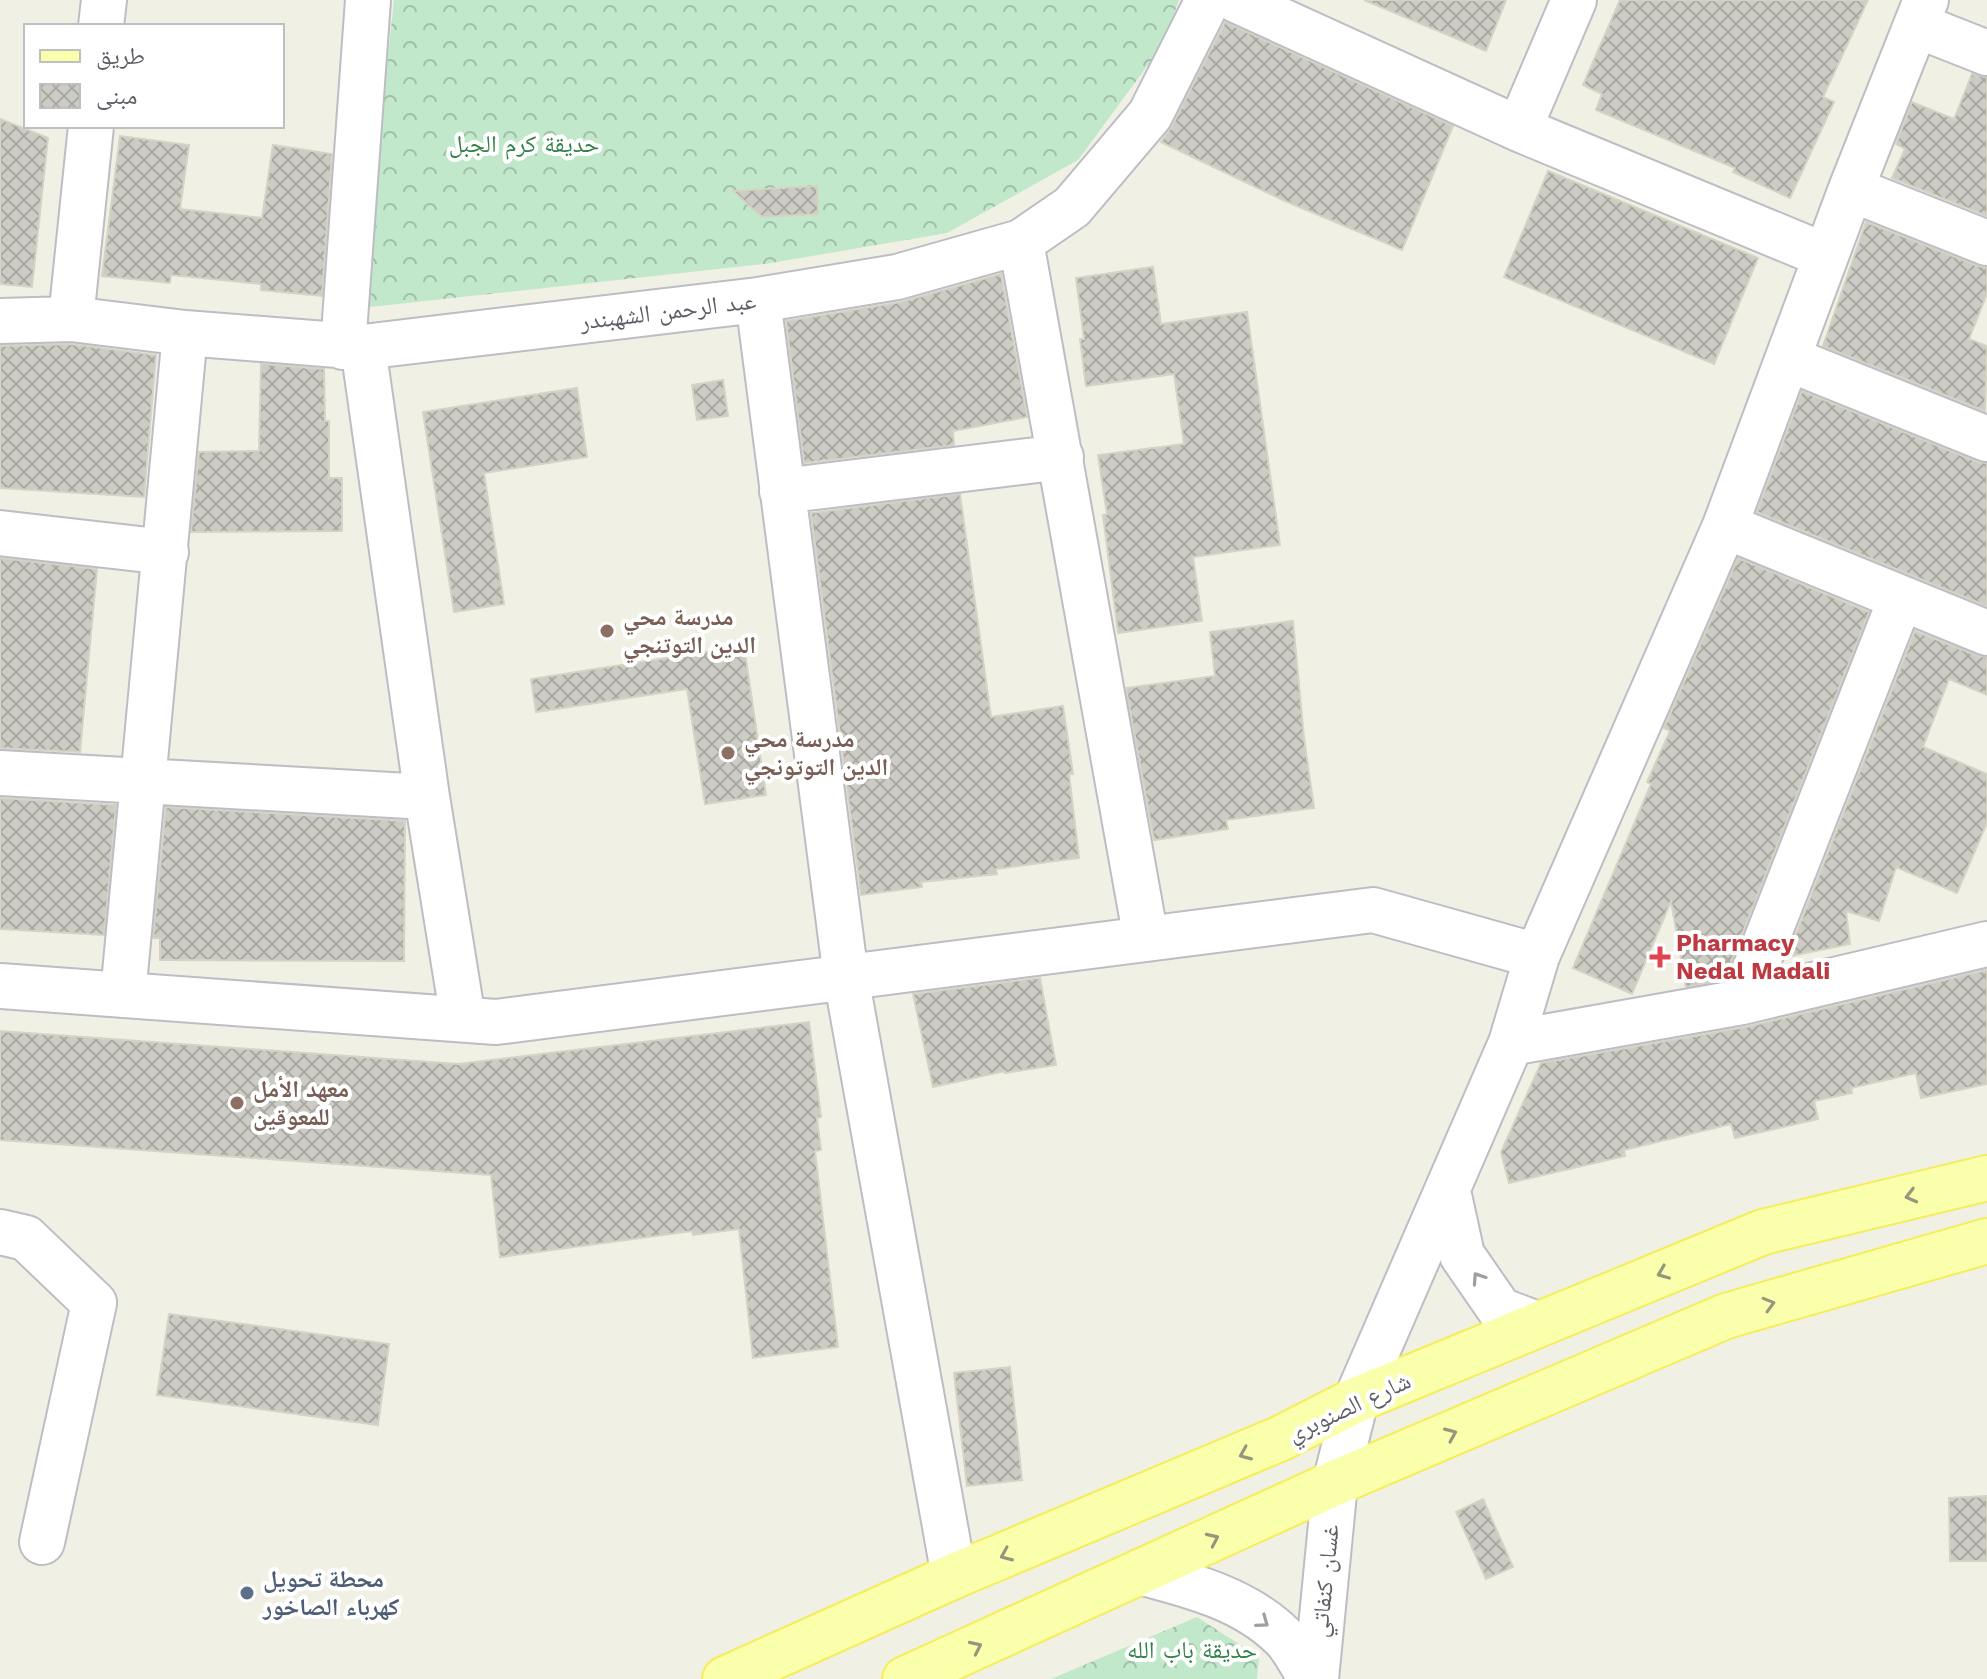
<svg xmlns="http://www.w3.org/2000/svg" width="1987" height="1679" font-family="'Work Sans','Noto Naskh Arabic',sans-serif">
<defs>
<pattern id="forest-crowns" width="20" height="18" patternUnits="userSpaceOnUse" patternTransform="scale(2)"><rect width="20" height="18" fill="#c1e8ca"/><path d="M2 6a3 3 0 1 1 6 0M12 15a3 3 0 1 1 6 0" fill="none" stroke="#a0bfa8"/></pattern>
<pattern id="building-cross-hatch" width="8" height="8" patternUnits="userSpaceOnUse" patternTransform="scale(2)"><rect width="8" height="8" fill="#cdccc4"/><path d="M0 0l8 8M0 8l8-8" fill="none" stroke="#aaa9a3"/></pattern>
</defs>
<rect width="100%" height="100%" fill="#f0f0e5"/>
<path fill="url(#forest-crowns)" d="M 394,0 L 1179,0 L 1162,46 L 1078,160 L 947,233 L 765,264 L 361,308 Z
M 1197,1617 L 1259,1657 L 1257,1679 L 1051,1679 Z"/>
<path fill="url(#building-cross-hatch)" stroke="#d5d3c3" stroke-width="2" d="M 1364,0 L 1506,0 L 1486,51 Z
M 1620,0 L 1868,0 L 1823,97 L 1834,102 L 1790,198 L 1733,172 L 1735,168 L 1596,110 L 1602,94 L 1583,85 Z
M 1225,22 L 1453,126 L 1402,250 L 1285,201 L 1161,142 L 1172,126 Z
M 1972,74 L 1987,77 L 1987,216 L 1892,178 L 1905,149 L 1896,144 L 1912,102 L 1954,119 Z
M 0,119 L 48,138 L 32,287 L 0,284 Z
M 120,136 L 189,145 L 180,209 L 262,218 L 273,145 L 332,154 L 322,296 L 261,290 L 261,284 L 171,275 L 170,283 L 102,276 Z
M 1548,171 L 1758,258 L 1714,364 L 1504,277 Z
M 817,186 L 818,214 L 762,217 L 733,191 Z
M 1866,222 L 1978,266 L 1987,267 L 1987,294 L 1969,339 L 1987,346 L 1985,411 L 1823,346 Z
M 1153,267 L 1161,324 L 1247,312 L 1280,545 L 1193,557 L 1202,621 L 1118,633 L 1103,515 L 1107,514 L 1098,455 L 1184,444 L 1174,374 L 1086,386 L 1080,339 L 1084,339 L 1076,278 Z
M 1001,274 L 1027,417 L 953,431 L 954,445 L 804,463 L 786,321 L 901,302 Z
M 70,344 L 156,355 L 144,497 L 0,488 L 0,346 Z
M 261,364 L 324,369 L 325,421 L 329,421 L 329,478 L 342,478 L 342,531 L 191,532 L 199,452 L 259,451 Z
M 723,380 L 728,416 L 697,420 L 692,385 Z
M 577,388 L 587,457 L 484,473 L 504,604 L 454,612 L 423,412 Z
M 1802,391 L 1978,462 L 1987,463 L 1987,606 L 1757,512 Z
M 960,494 L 991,717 L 1063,706 L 1073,774 L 1069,774 L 1079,858 L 996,869 L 997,874 L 921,882 L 922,887 L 861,895 L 811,513 Z
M 0,558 L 97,569 L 80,752 L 0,748 Z
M 1738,558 L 1869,612 L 1724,980 L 1686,987 L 1671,901 L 1632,994 L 1573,968 L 1651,784 L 1647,782 L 1670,731 L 1664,728 Z
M 1293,621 L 1304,738 L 1314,808 L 1226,820 L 1228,829 L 1154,840 L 1126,688 L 1215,676 L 1210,632 Z
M 1915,631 L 1978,656 L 1987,657 L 1987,695 L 1949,679 L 1923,747 L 1987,774 L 1987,823 L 1957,893 L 1896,867 L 1879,921 L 1846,911 L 1850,944 L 1787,957 Z
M 744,646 L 766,795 L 705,804 L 687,689 L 536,712 L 531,679 Z
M 0,798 L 116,805 L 104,935 L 0,929 Z
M 166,807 L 405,821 L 404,961 L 160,960 L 160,938 L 153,938 Z
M 1987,970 L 1987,1084 L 1921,1098 L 1916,1073 L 1851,1088 L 1852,1093 L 1814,1101 L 1818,1119 L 1735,1138 L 1731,1124 L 1624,1150 L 1625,1156 L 1509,1183 L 1501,1152 L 1541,1063 L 1746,1027 Z
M 1040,978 L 1056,1065 L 1005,1073 L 1005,1071 L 933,1087 L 913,994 Z
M 809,1022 L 821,1117 L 817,1118 L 821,1150 L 815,1151 L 838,1347 L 753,1358 L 739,1229 L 693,1235 L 692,1231 L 500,1257 L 491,1175 L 0,1140 L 0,1031 L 458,1064 Z
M 169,1314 L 389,1344 L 378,1425 L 157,1395 Z
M 1010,1367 L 1022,1480 L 967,1486 L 954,1373 Z
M 1987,1496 L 1987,1561 L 1950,1561 L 1949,1498 Z
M 1483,1499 L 1513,1567 L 1486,1579 L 1456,1512 Z"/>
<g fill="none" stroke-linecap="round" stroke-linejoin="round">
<defs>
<path id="minor" d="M 1236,0 L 1519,129 L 1826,256
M 1916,25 L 1987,53
M 101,26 L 104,0
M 1519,129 L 1574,0
M 1851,189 L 1987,243
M 1021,242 L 1146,939
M 758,300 L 846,977 L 954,1576
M 71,319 L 91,126
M 0,321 L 71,319 L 185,333 L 363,347 L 758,300 L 897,277 L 1021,242 L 1072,207 L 1150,115 L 1208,0
M 343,347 L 368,0
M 363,347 L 427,797 L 463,1019
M 1789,359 L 1987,439
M 782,491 L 1061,457
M 1725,526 L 1987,633
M 0,533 L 166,552
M 0,773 L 427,797
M 0,986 L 496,1022 L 1373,910 L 1537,956
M 123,995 L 185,333
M 1742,1002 L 1901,598
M 1511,1043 L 1742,1002 L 1987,944
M 1448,1191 L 1462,1255 L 1500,1310 L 1537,1324
M 0,1232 L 26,1238 L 94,1303 L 42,1542
M 1140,1572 C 1190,1585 1245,1599 1283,1637 C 1294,1647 1302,1666 1311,1679
M 1316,1679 L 1335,1483 L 1356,1400 L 1511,1043 L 1537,956 L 1725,526 L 1851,189 L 1926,0"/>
<path id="major" d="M 725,1679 L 954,1576 L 1279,1439 L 1356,1400 L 1763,1232 L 1987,1178
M 905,1679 L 1335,1483 L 1726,1316 L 1987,1241"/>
</defs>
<use href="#minor" stroke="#bdbdc4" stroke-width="48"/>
<use href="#major" stroke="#f5ee58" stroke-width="48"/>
<use href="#minor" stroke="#fff" stroke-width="44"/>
<use href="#major" stroke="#f9ffab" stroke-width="44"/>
</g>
<defs><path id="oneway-chevron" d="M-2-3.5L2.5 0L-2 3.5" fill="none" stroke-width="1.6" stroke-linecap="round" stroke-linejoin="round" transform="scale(2)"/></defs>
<g stroke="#94977e">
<use href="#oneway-chevron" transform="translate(1911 1196) rotate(166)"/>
<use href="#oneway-chevron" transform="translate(1663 1273) rotate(158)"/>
<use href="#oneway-chevron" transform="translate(1769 1304) rotate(-16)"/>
<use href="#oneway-chevron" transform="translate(1451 1434) rotate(-23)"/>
<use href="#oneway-chevron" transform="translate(1245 1454) rotate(157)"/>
<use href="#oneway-chevron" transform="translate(1213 1539) rotate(-25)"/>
<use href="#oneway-chevron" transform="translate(1006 1555) rotate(157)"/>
<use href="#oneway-chevron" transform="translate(976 1647) rotate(-25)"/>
</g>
<g stroke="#9e9fa3">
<use href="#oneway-chevron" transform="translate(1478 1278) rotate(-124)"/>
<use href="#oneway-chevron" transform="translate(1263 1622) rotate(36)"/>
</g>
<g fill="#8d6e63" stroke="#fff" stroke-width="3">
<circle cx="607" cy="631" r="8"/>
<circle cx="728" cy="753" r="8"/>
<circle cx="237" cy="1103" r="8"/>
</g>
<path fill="#e0444e" stroke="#fff" stroke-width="3" d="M1656 945h8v8h8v8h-8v8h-8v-8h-8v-8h8z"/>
<circle fill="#5c6f8a" stroke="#fff" stroke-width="3" cx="247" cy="1593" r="8"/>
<g text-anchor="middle" stroke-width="8" stroke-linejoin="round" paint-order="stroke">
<g font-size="24" fill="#318148" stroke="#fff">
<text x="524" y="152">حديقة كرم الجبل</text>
<text x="1192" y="1658">حديقة باب الله</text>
</g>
<g font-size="24" fill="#5d5f66" stroke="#fff">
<text transform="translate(668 311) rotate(-7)" y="8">عبد الرحمن الشهبندر</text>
<text transform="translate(1349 1407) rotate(-25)" y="8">شارع الصنوبري</text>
<text transform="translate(1325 1581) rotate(-84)" y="8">غسان كنفاتي</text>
</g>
<g font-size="24" font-weight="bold" fill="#785e54" stroke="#fff" text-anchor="start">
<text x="623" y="625">مدرسة محي<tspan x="623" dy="28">الدين التوتنجي</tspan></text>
<text x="744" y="747">مدرسة محي<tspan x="744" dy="28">الدين التوتونجي</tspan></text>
<text x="253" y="1097">معهد الأمل<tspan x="253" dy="28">للمعوقين</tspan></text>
</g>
<g font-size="24" font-weight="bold" fill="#be3a42" stroke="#fff" text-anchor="start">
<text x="1676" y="951">Pharmacy<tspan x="1676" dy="28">Nedal Madali</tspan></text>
</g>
<g font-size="24" font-weight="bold" fill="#4e5e75" stroke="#fff" text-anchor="start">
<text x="263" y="1587">محطة تحويل<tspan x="263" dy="28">كهرباء الصاخور</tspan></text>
</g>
</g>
<rect x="24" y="24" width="260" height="104" fill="#ffffff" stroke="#bebfc2" stroke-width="2"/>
<rect x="40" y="50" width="40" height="12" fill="#f9ffab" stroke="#bebfc2" stroke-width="2"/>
<text x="96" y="64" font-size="24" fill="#5d5f66">طريق</text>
<rect x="40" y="84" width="40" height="24" fill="url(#building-cross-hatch)" stroke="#bebfc2" stroke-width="2"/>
<text x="96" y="104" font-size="24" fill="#5d5f66">مبنى</text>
</svg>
